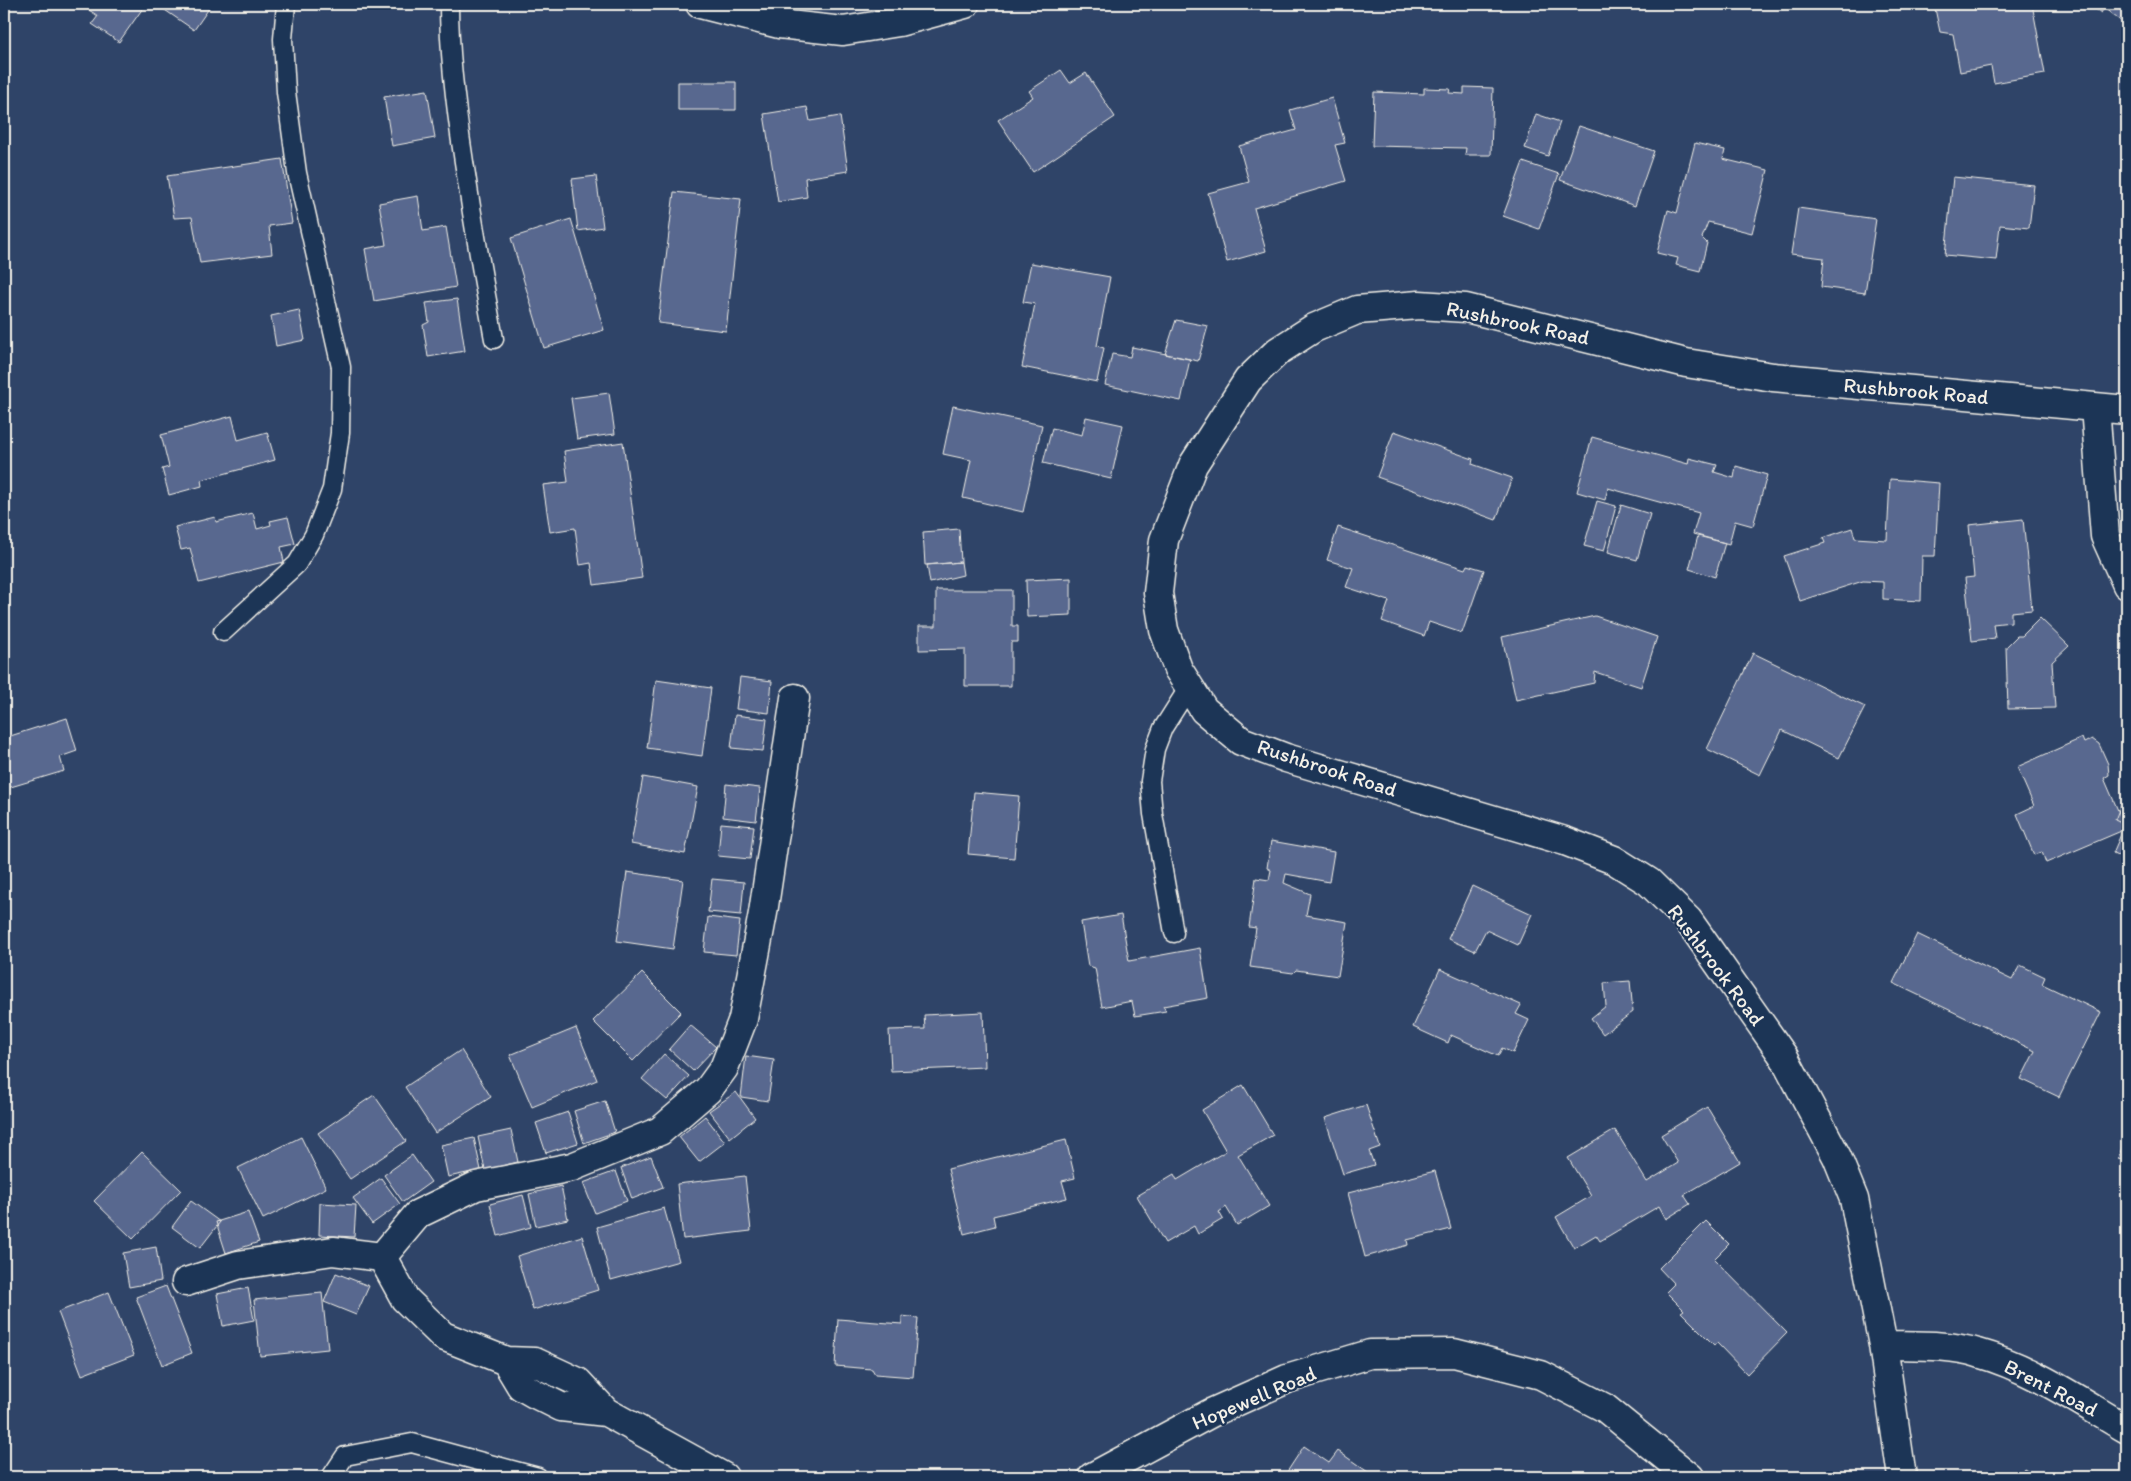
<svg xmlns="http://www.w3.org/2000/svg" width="2131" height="1481" font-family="Itim,sans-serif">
<rect width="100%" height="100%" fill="#2f4468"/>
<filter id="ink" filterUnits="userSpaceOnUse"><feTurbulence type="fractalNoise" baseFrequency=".02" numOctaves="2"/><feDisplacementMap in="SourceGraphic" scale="10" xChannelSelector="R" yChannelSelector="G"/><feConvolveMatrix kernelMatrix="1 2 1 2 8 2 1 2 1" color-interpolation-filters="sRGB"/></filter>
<g filter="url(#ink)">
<path fill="#58688f" stroke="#f4f1e8" d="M 80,4 L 136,4 L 143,8 L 119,42 L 92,24 L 98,16 Z
M 156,4 L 212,4 L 194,30 Z
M 1934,4 L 2032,4 L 2045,74 L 1994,83 L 1991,66 L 1960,72 L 1953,34 L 1940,32 Z
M 2089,4 L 2127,4 L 2127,26 L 2104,8 L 2101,13 Z
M 1061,70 L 1070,83 L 1086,73 L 1115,117 L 1033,172 L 998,120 L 1033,97 L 1029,91 Z
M 678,82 L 736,82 L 736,110 L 678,110 Z
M 1464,87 L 1493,88 L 1491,155 L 1465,155 L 1466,148 L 1372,146 L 1374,92 L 1424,94 L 1424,88 L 1450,89 L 1449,93 L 1464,94 Z
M 427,90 L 435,138 L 392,146 L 384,97 Z
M 1332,98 L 1345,143 L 1335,145 L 1346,181 L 1254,208 L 1266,251 L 1227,262 L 1208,193 L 1249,182 L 1239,146 L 1296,130 L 1290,110 Z
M 807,107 L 810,121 L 840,116 L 848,171 L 805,178 L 807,197 L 778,202 L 764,114 Z
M 1536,114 L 1560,122 L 1548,156 L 1525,148 Z
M 1579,126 L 1654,151 L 1635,206 L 1560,180 Z
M 1695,143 L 1725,150 L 1723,159 L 1768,170 L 1752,233 L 1708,222 L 1702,238 L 1707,243 L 1700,271 L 1676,265 L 1678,258 L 1657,253 L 1668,210 L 1677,213 Z
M 282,159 L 292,223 L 269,226 L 272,254 L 200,263 L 192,217 L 174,218 L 167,176 Z
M 1523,162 L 1559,174 L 1539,229 L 1503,216 Z
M 596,176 L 603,227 L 578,231 L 572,179 Z
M 1953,177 L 2034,185 L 2029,228 L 2000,225 L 1996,260 L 1945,255 Z
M 674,192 L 741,199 L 726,331 L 658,323 Z
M 418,196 L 423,231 L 446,227 L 456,287 L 374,301 L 365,249 L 386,245 L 379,203 Z
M 1798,208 L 1876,219 L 1865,293 L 1821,287 L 1824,258 L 1791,254 Z
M 571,219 L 604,330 L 544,348 L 511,238 Z
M 1031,263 L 1110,277 L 1097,346 L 1104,348 L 1097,382 L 1022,367 L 1035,304 L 1023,302 Z
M 457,299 L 465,351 L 428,357 L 423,325 L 429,322 L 426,303 Z
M 299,310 L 305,340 L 276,346 L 271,316 Z
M 1176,320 L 1208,326 L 1198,361 L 1165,354 Z
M 1132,347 L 1190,359 L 1181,401 L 1105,385 L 1112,354 L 1130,357 Z
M 609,393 L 615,434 L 577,439 L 571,398 Z
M 953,406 L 1042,425 L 1023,512 L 963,498 L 971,460 L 943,454 Z
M 232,416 L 238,440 L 267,432 L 275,460 L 201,480 L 202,486 L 169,495 L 162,469 L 169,467 L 161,435 Z
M 1086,417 L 1123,425 L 1111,479 L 1043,463 L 1052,428 L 1082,435 Z
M 1394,431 L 1473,459 L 1472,464 L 1512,478 L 1496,520 L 1377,477 Z
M 1592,437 L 1688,464 L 1689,458 L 1717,465 L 1714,472 L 1734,478 L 1736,466 L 1767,475 L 1753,526 L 1735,521 L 1729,544 L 1693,534 L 1699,513 L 1608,488 L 1605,500 L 1577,492 Z
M 623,442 L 642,578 L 594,585 L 591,563 L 580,565 L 575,528 L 550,532 L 543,485 L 568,482 L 564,451 Z
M 1890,479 L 1939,483 L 1935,556 L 1922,556 L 1921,601 L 1883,599 L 1883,582 L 1863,581 L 1800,601 L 1784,556 L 1825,543 L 1823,538 L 1852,528 L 1855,538 L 1887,540 Z
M 1597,501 L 1616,506 L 1604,551 L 1584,546 Z
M 1621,505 L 1650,514 L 1637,560 L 1608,552 Z
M 253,513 L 257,529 L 271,525 L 270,521 L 288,517 L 295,544 L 281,547 L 284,562 L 199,583 L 190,548 L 181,550 L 175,527 L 215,517 L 216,522 Z
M 2023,519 L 2032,610 L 2011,612 L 2011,622 L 1993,624 L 1995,638 L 1972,641 L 1965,578 L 1974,577 L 1969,525 Z
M 1338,527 L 1465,569 L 1467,565 L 1484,570 L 1462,633 L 1429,622 L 1424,636 L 1382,621 L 1389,601 L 1346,587 L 1353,568 L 1327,560 Z
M 959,529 L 961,562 L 925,565 L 923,532 Z
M 1698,536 L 1725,543 L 1715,577 L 1689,569 Z
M 961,562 L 963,575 L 930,583 L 927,565 Z
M 1071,578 L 1071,615 L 1027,617 L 1026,580 Z
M 936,590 L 1012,590 L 1012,626 L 1018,626 L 1018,642 L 1011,642 L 1011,686 L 965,686 L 965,649 L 919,650 L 919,626 L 936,626 Z
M 1595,616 L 1657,637 L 1641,687 L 1595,672 L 1594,683 L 1516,700 L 1502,637 Z
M 2040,618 L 2069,646 L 2052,662 L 2055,708 L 2008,709 L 2006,647 L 2017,636 L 2022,636 Z
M 1753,653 L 1865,707 L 1839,758 L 1782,730 L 1760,775 L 1707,749 Z
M 740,677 L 772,681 L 769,713 L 736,709 Z
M 656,680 L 711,688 L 702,756 L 647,748 Z
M 735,715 L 767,719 L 763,751 L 731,748 Z
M 67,718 L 77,751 L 60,757 L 64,771 L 4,789 L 4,738 Z
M 2082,738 L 2084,743 L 2092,739 L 2099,744 L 2108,764 L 2109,775 L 2104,778 L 2126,829 L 2046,863 L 2042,852 L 2034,855 L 2017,814 L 2034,806 L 2017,767 Z
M 643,777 L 698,787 L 685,854 L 631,844 Z
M 726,784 L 760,788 L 756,821 L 723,817 Z
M 2127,789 L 2127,859 L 2113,853 L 2125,825 L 2115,820 Z
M 974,792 L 1019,796 L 1014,858 L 968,854 Z
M 721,823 L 754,826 L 750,859 L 718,856 Z
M 1271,841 L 1334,852 L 1329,882 L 1286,874 L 1284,883 L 1310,894 L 1306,915 L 1347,922 L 1338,976 L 1296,970 L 1293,973 L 1250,967 L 1256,928 L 1249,927 L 1256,878 L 1269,880 L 1271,870 L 1267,868 Z
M 627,872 L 683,880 L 673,949 L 617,941 Z
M 712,879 L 744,882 L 741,915 L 708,912 Z
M 1472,886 L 1532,914 L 1518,945 L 1486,930 L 1475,951 L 1448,939 Z
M 1121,915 L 1129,961 L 1200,948 L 1208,998 L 1163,1006 L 1166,1011 L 1135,1016 L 1132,1001 L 1102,1007 L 1095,968 L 1088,966 L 1081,922 Z
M 708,917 L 740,921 L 736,955 L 704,952 Z
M 1917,934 L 2012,980 L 2020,965 L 2045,977 L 2042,984 L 2101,1012 L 2059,1097 L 2021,1079 L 2035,1051 L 1893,983 Z
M 1440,969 L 1521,1005 L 1516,1014 L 1529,1020 L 1513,1053 L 1502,1048 L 1498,1056 L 1451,1035 L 1448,1043 L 1413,1027 Z
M 642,973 L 681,1012 L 633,1061 L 593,1021 Z
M 1630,981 L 1633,1012 L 1603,1034 L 1591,1018 L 1606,1006 L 1604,983 Z
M 983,1012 L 985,1067 L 891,1071 L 889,1030 L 925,1029 L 924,1015 Z
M 690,1025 L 716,1047 L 693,1071 L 669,1049 Z
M 576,1028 L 597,1080 L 532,1107 L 510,1055 Z
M 461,1050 L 491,1097 L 435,1133 L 405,1087 Z
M 664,1054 L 689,1076 L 667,1100 L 642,1079 Z
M 746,1056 L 774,1060 L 768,1101 L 741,1097 Z
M 1243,1085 L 1273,1135 L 1238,1155 L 1269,1206 L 1237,1225 L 1226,1207 L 1219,1212 L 1223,1219 L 1198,1234 L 1194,1226 L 1165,1243 L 1137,1196 L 1174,1174 L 1177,1180 L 1226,1151 L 1202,1110 Z
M 736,1092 L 755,1118 L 730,1138 L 709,1111 Z
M 374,1095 L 406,1141 L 350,1179 L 318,1133 Z
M 605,1101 L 615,1132 L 584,1143 L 574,1111 Z
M 1366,1105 L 1380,1147 L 1369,1151 L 1374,1165 L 1343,1174 L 1325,1118 Z
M 1707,1107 L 1740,1162 L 1684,1195 L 1690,1204 L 1666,1219 L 1659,1206 L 1600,1241 L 1596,1235 L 1574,1248 L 1556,1217 L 1591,1196 L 1568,1158 L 1615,1130 L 1647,1182 L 1678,1163 L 1661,1135 Z
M 568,1112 L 578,1143 L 546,1153 L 536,1123 Z
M 705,1116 L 725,1142 L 699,1162 L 679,1137 Z
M 511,1130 L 518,1162 L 485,1170 L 478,1137 Z
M 2127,1135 L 2127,1161 L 2118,1158 Z
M 301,1137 L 326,1188 L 263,1219 L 238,1168 Z
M 474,1138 L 481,1170 L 448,1177 L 441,1145 Z
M 1066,1140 L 1075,1178 L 1062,1181 L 1067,1198 L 993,1216 L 995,1226 L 964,1234 L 948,1169 Z
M 142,1152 L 181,1190 L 133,1239 L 94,1201 Z
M 412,1155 L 431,1182 L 403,1202 L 384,1175 Z
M 651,1156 L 663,1187 L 632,1199 L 621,1168 Z
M 616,1171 L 627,1201 L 595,1213 L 583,1183 Z
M 1435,1171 L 1451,1229 L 1407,1240 L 1408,1245 L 1365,1257 L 1348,1193 Z
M 745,1176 L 751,1231 L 683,1239 L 677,1184 Z
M 381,1178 L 400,1204 L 372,1224 L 353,1198 Z
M 561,1186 L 568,1219 L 536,1226 L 529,1194 Z
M 523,1195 L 531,1227 L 498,1236 L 490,1204 Z
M 191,1201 L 220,1222 L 200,1248 L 172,1227 Z
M 320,1203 L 356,1205 L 354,1237 L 319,1235 Z
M 664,1208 L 679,1261 L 611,1280 L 597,1227 Z
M 248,1212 L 259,1242 L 226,1253 L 216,1222 Z
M 1706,1221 L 1729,1244 L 1714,1259 L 1787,1333 L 1747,1374 L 1717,1343 L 1714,1345 L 1681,1312 L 1684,1310 L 1666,1292 L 1674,1284 L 1659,1268 Z
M 582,1236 L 598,1290 L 533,1310 L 517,1256 Z
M 156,1247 L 161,1281 L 129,1287 L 123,1253 Z
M 336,1273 L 369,1286 L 356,1315 L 324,1302 Z
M 166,1286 L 192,1353 L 162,1365 L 136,1297 Z
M 248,1288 L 254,1320 L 223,1326 L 217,1294 Z
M 109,1292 L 134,1355 L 82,1375 L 58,1312 Z
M 322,1293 L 328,1349 L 260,1356 L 254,1300 Z
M 902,1316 L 918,1318 L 913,1377 L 875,1374 L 872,1369 L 835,1366 L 838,1319 L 902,1324 Z
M 1304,1446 L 1329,1463 L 1338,1451 L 1375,1477 L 1295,1477 L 1287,1472 Z
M 2024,1468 L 2039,1477 L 2019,1477 Z
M 1398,1471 L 1406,1477 L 1393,1477 Z"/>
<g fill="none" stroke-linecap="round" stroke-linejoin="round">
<defs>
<path id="lane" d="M 449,4 C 449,57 456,110 464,162 C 473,221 483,280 494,339
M 223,632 L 297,564 L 314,535 L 332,489 L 340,433 L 341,367 L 297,173 L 286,92 L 283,39 L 286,4
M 1174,933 L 1153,814 L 1150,781 L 1155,749 L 1163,728 L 1189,687
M 331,1477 L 345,1456 L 412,1443 L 538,1477"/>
<path id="street" d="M 700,4 L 779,24 L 843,31 L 899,22 L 965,4
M 2095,407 L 2105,536 L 2127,585
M 382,1257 L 418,1214 L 476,1186 L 572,1167 L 660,1131 L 708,1090 L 724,1068 L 743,1019 L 763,913 L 795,698
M 382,1257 L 405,1299 L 443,1336 L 506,1361 L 535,1362 L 578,1382 L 606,1412 L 724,1477
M 186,1282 L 238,1265 L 333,1251 L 382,1257
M 1883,1345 C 1913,1346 1950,1344 1978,1353 C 2032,1368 2079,1401 2127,1429
M 506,1361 L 521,1386 L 535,1394 L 561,1407 L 606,1412
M 1092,1477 L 1211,1413 L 1287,1379 L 1370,1354 L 1454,1353 L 1541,1375 L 1605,1408 L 1690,1477
M 1902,1477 L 1883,1345 L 1854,1199 L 1837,1157 L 1784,1057 L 1688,920 L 1649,882 L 1614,860 L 1565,841 L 1286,758 L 1241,741 L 1204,710 L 1178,669 L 1164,630 L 1158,593 L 1164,540 L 1193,465 L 1248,380 L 1278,351 L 1314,328 L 1357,310 L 1419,305 L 1466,308 L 1686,363 L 1773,377 L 2127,410"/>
</defs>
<use href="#lane" stroke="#f4f1e8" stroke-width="21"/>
<use href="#street" stroke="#f4f1e8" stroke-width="31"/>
<use href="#lane" stroke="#1d3557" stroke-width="18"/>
<use href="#street" stroke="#1d3557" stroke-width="28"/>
</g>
</g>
<g text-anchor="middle" stroke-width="4.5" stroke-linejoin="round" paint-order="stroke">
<g font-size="21" fill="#f4f1e8" stroke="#1d3557">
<text transform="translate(1518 323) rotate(12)" y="7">Rushbrook Road</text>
<text transform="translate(1916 391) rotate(5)" y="7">Rushbrook Road</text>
<text transform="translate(1327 768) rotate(18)" y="7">Rushbrook Road</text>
<text transform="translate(1716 965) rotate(53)" y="7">Rushbrook Road</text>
<text transform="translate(2051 1388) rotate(27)" y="7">Brent Road</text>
<text transform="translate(1254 1398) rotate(-23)" y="7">Hopewell Road</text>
</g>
</g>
<rect width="2131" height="1481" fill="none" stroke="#1d3557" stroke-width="20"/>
<rect x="10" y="10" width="2111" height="1461" fill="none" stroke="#f4f1e8" stroke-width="2" filter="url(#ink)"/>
</svg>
